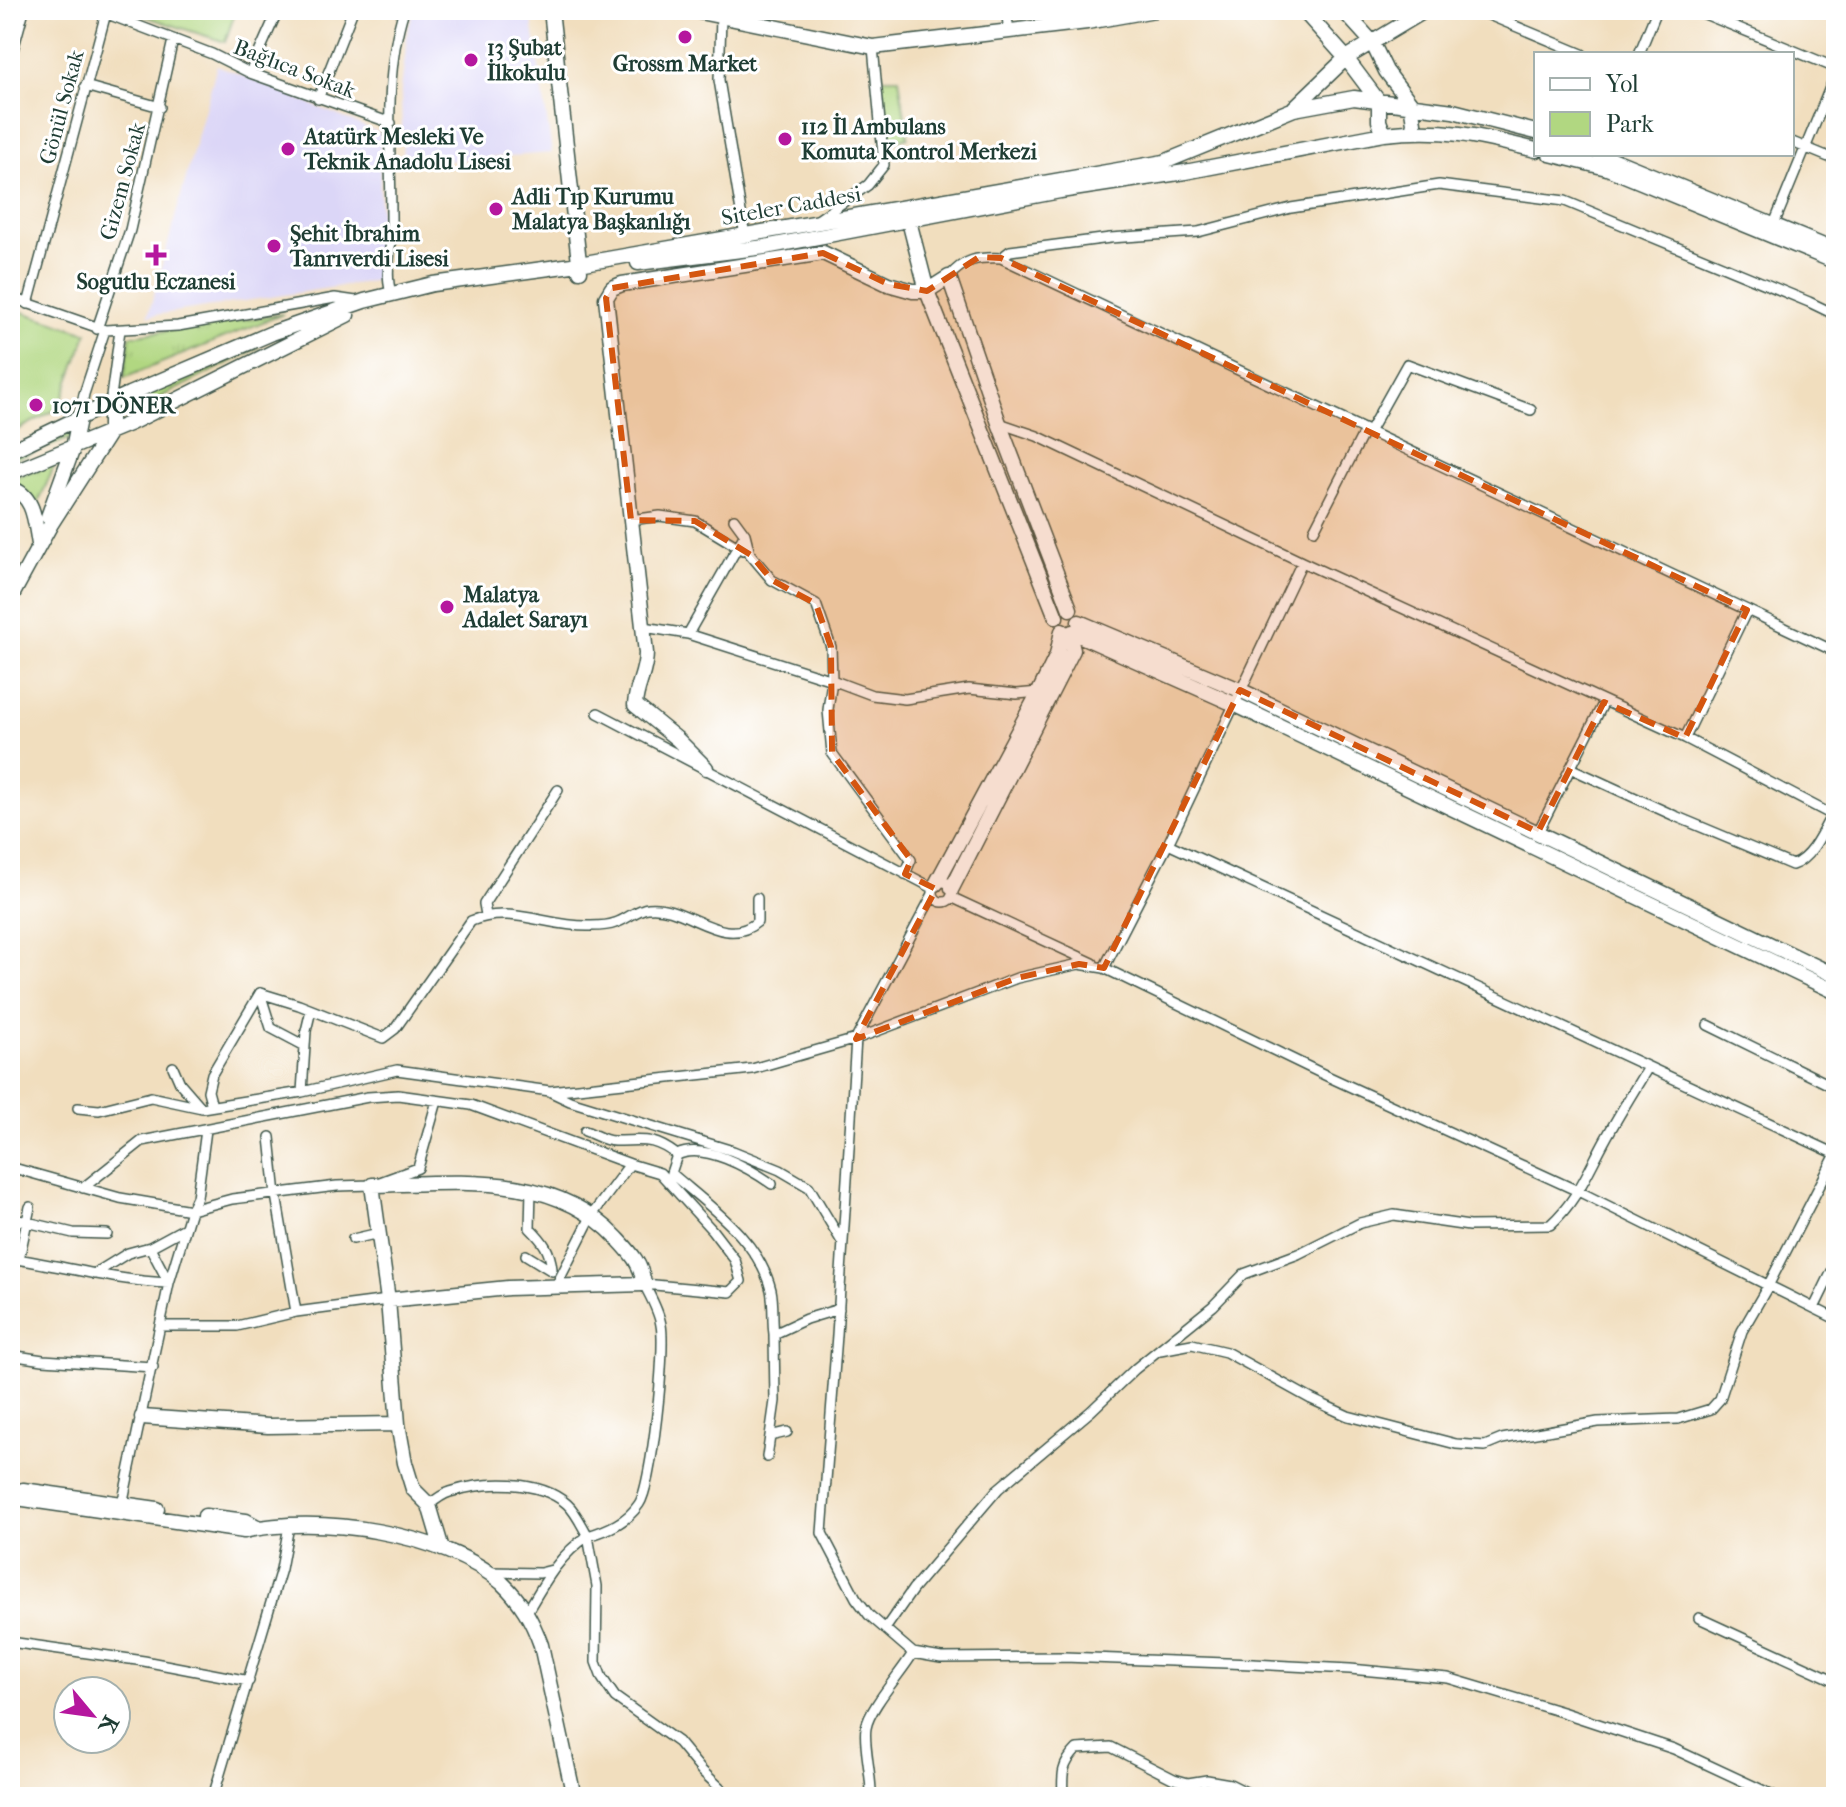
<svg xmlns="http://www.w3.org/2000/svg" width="1846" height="1807" font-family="'IM FELL French Canon',serif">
<defs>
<pattern id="grass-tufts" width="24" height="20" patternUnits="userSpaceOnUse" patternTransform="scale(2)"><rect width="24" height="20" fill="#b1d781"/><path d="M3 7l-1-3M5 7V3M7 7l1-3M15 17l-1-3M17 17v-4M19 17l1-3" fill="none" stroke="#98b970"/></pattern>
</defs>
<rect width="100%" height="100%" fill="#fff"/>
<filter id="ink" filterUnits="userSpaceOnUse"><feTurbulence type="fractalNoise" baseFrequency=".0125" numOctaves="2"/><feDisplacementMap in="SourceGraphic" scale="16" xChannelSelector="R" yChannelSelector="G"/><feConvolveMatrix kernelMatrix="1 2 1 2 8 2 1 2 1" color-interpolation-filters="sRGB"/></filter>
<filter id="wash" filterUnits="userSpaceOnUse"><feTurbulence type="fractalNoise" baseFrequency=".006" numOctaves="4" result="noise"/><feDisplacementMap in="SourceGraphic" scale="32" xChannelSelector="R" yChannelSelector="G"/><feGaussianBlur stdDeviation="1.8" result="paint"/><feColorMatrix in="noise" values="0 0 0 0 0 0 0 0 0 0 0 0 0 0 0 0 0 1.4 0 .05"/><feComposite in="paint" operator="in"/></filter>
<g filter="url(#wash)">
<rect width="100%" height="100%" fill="#f1debe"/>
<path fill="#dbd6f7" d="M 414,10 L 527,10 L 531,14 L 552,153 L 403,164 L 401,91 L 408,30 Z
M 217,65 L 380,133 L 380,280 L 148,316 Z"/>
<path fill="url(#grass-tufts)" stroke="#688a5a" stroke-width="2" d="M 283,314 L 124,378 L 130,336 Z
M 260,347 L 123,416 L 119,416 L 123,401 Z
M 72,423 L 71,438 L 10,461 L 10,457 Z
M 56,462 L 36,508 L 10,479 Z"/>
<path fill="#b1d781" stroke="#688a5a" stroke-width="2" d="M 125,10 L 236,10 L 225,42 Z
M 880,78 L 899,78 L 908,137 L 890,142 Z
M 10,308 L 87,333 L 59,408 L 10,434 Z"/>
</g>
<g filter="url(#ink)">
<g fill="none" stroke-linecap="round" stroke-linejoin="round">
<defs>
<path id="street" d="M 97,10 L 212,54 L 250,73 L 391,123
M 1006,10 L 1009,31
M 1477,10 L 1582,54
M 1695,10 L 1836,68
M 721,18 L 719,80 L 745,236
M 1639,54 L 1657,10
M 10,61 L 24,10
M 250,73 L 278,10
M 85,86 L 160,107
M 318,99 L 353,10
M 1792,142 L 1836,160
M 819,219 L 868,185 L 884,165 L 873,47
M 1772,229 L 1836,73
M 1001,258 L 1010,251 L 1110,238 L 1198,232 L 1291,208 L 1439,185 L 1565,201 L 1809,302 L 1836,315
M 949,277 C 964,259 978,257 1001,258 L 1836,652
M 391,293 C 385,274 391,252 391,232 C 392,161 382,77 404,10
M 10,297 L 105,330 L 178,326 L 335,298 L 356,301
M 28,304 L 106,13
M 97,329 L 130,230 L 173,40
M 110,404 L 120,330
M 79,419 L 84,394 L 105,330
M 999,423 L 1037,436 L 1302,562
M 1369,432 L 1407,364 L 1531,410
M 734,519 L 745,534 L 750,554 L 772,580 L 816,604 L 831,647 L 832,680 L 872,695 L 905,699 L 969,689 L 1017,694 L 1039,692
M 631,520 L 660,516 L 695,521 L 743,550
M 1314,530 L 1365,430
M 644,627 L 688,634 L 745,534
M 688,634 L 832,680 L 828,710 L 832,753 L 911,860 L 905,874
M 598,713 L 933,888
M 1685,738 L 1747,610
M 1570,768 L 1675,816 L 1792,865 C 1811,859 1823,831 1832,814
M 1836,817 L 1685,738 L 1302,562 L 1168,844 L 1104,968 L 1327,1076 L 1580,1192 L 1836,1319
M 1538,832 L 1604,702
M 1168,844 L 1836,1154
M933 892a10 10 0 1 1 20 0a10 10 0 1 1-20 0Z
M 933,894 L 856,1039 L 837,1335 L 822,1533 L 856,1598 L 869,1615 L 913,1653 L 941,1658 L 1064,1657 L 1253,1664 L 1350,1669 L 1448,1678 L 1562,1712 L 1674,1749 L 1777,1797
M 951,897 L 1093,963
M 486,915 L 484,904 L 558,790
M 260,993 L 299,1005 L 383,1038 L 395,1029 L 471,921 C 511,904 549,928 591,926 C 598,926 608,926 615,923 C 626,920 637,909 648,908 C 685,903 723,951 757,922 L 757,898
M 260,993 L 271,1028 L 305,1046
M 1708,1025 L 1836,1088
M 173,1067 L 180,1083 L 200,1106
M 302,1092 L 306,1031 L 311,1010
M 551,1092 L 570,1101 L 733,1151 L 780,1170 L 809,1187 L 842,1242
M 212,1106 L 208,1091 L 212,1074 L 260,993
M 78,1108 L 99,1110 L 151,1097 L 202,1108 L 302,1092 L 397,1070 L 550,1091 L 752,1069 L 856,1039 L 1017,978 L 1079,964 L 1104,968
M 585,1131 C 594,1134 606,1142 615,1141 C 643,1141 652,1136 677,1155
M 270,1137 L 276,1195 L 296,1312
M 630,1164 L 660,1173 L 712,1230 L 735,1260 L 741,1281 L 730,1292 L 644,1284
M 10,1167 L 120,1198 L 191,1210 L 232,1199 L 337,1186 L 372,1185 L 418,1168 L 437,1101
M 772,1184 C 749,1168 704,1142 677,1155 L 671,1173 C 709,1206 759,1240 771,1290 C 774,1304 772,1320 774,1334 L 806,1319 L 839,1309
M 83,1188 L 142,1141 L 368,1097 L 398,1095 L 471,1105 L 630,1164 L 592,1215 L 556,1286
M 531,1189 L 530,1228 C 543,1241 550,1250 552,1269
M 10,1218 L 73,1233 L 107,1234
M 353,1239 L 379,1233
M 150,1247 L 185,1228
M 526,1255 L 552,1271
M 10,1258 C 64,1266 115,1281 169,1283
M 19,1259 L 30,1207
M 94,1274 L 128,1253 L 150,1247 L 169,1283
M 1814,1308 L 1836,1263
M 161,1326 L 237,1326 L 296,1312 L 388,1300
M 774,1334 L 775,1401 L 770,1436 L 787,1432
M 1160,1350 L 1192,1344 L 1226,1352 L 1311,1399 L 1348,1416 L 1456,1444 L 1485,1446 L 1502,1439 L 1598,1422 L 1678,1419 L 1711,1409 L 1720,1399 L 1742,1331 L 1768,1286 L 1836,1154
M 10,1355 L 43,1360 L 153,1367
M 767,1457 L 770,1436
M 122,1505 L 169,1283 L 191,1210 L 197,1197 L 206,1130
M 429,1505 C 435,1500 443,1494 450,1492 C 484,1481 539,1479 567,1504 C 576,1512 582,1526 588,1536 C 608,1530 627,1522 639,1504 C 652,1485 666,1350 661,1325 C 659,1311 650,1296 644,1284
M 488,1572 L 540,1573 L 552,1570
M 527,1612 C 544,1583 559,1555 588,1536 L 597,1586 L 596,1662 L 602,1678 L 615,1697 L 678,1742 L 702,1771 L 730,1797
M 1699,1618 L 1836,1681
M 885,1629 L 913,1589 L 998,1489 L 1091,1411 L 1135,1369 L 1213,1306 L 1244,1274 L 1298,1254 L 1360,1223 L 1394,1215 L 1469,1226 L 1550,1225 C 1577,1201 1588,1171 1605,1140 C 1618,1116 1633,1092 1647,1069
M 10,1642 L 144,1661 L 249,1681
M 213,1797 L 281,1569 L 289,1526
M 871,1797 C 872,1776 863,1744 866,1728 C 869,1708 902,1672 913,1653
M 1063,1797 C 1062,1775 1061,1765 1077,1749 L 1111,1747 L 1174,1779 L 1188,1783 L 1207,1780 L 1230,1784 L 1256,1797"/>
<path id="secondary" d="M 551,10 L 580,271
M 690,10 L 873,47 L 1087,22 L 1155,10
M 1303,10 L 1346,58 L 1379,102
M 1343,10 L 1372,42 L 1386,71 L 1411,104 L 1414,123 L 1412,131
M 1379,102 L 1379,121 L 1384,134
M 1294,108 L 1346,58 L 1426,10
M 1550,154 L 1607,168 L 1836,262
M 1600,154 L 1836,251
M 909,221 L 927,291 L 949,277 L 999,423 L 1070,609
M 638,263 L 765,247 L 1060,191 L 1185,172 L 1384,134 C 1444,127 1479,136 1536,150
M 10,451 L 129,394 L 272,333 L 364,301 L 433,284 L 579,264 L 1164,162 L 1294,109 L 1354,98 L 1453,111 L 1536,132
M 10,473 L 131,423 L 347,315
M 10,488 C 35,495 35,523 39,544
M 48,517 L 73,448 L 79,419
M 10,599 L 51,524 L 110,432 L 110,404
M 1079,622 L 1240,690 L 1836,976
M 1072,632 L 1234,704 L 1836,992
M 706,768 L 677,739 L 635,705 C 636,686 646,673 646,653 L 606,298 L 612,288 L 622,284 L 823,253 L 888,284 L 913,291 L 927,291 L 1056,617
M 936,884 L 1039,692 L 1057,655 L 1062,631
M 952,888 L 1073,650 L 1069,633
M 388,1300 L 508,1288 L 644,1284 C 641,1263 631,1253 617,1238 C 553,1170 457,1183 372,1185 L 388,1300 L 398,1424 L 405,1463 L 413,1489 L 429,1505 L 442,1549
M 142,1417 L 268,1426 L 398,1424
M 23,1490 L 157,1509
M 10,1497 L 244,1531 C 316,1514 445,1532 502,1583 C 521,1601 532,1620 541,1645 L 574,1797
M 205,1516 L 246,1521 L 259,1528"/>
</defs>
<use href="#street" stroke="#3e5549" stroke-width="12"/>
<use href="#secondary" stroke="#3e5549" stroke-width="17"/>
<use href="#street" stroke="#fff" stroke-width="9"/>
<use href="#secondary" stroke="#fff" stroke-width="14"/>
</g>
</g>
<path fill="#d45610" fill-opacity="0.2" stroke="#d45610" stroke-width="6" stroke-dasharray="16 10" stroke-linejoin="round" d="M 823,253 L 888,284 L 927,291 L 979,257 L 1001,258 L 1747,610 L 1685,738 L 1604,702 L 1538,832 L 1240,690 L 1104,968 L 1079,964 L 1017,978 L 856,1039 L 936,889 L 905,874 L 911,860 L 832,753 L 831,647 L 816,604 L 772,580 L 751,555 L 695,521 L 631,520 L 606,298 L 612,288 Z"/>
<g fill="#b5179e" stroke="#fff" stroke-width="3">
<circle cx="685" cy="37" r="8"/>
<circle cx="471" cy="60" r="8"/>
<circle cx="785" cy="139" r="8"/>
<circle cx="288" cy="149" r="8"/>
<circle cx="496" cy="209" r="8"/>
<circle cx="274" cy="246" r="8"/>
<path d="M152 243h8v8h8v8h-8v8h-8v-8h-8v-8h8z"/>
<circle cx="36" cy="405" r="8"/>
<circle cx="447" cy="607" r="8"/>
</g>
<g text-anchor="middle" stroke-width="6" stroke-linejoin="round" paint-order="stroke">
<g font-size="22" font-weight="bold" fill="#1f3d34" stroke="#fff" text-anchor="start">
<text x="487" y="55">13 Şubat<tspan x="487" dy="25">İlkokulu</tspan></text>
<text x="685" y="71" text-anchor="middle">Grossm Market</text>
<text x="801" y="134">112 İl Ambulans<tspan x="801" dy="25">Komuta Kontrol Merkezi</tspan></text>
<text x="304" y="144">Atatürk Mesleki Ve<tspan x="304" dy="25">Teknik Anadolu Lisesi</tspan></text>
<text x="512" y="204">Adli Tıp Kurumu<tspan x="512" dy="25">Malatya Başkanlığı</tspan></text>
<text x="290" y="241">Şehit İbrahim<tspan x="290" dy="25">Tanrıverdi Lisesi</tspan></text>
<text x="156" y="289" text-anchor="middle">Sogutlu Eczanesi</text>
<text x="52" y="413">1071 DÖNER</text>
<text x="463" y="602">Malatya<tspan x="463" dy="25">Adalet Sarayı</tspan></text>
</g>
<g font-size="22" fill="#1f3d34" stroke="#fff">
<text transform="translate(295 68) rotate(21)" y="8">Bağlıca Sokak</text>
<text transform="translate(61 107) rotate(-75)" y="8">Gönül Sokak</text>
<text transform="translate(122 181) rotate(-75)" y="8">Gizem Sokak</text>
<text transform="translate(791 205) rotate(-10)" y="8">Siteler Caddesi</text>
</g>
</g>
<rect width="1846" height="1807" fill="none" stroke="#fff" stroke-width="40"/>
<rect x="1534" y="52" width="260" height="104" fill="#ffffff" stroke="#a5b1ae" stroke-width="2"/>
<rect x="1550" y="78" width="40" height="12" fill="#ffffff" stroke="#a5b1ae" stroke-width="2"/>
<text x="1606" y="92" font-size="24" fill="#1f3d34">Yol</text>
<rect x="1550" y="112" width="40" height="24" fill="#b1d781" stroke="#a5b1ae" stroke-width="2"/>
<text x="1606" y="132" font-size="24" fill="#1f3d34">Park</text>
<g transform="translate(92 1715) rotate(119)"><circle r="38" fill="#ffffff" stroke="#a5b1ae" stroke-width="2"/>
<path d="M0-6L14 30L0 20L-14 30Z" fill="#b5179e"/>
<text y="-12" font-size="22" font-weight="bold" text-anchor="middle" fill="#1f3d34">K</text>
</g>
</svg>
